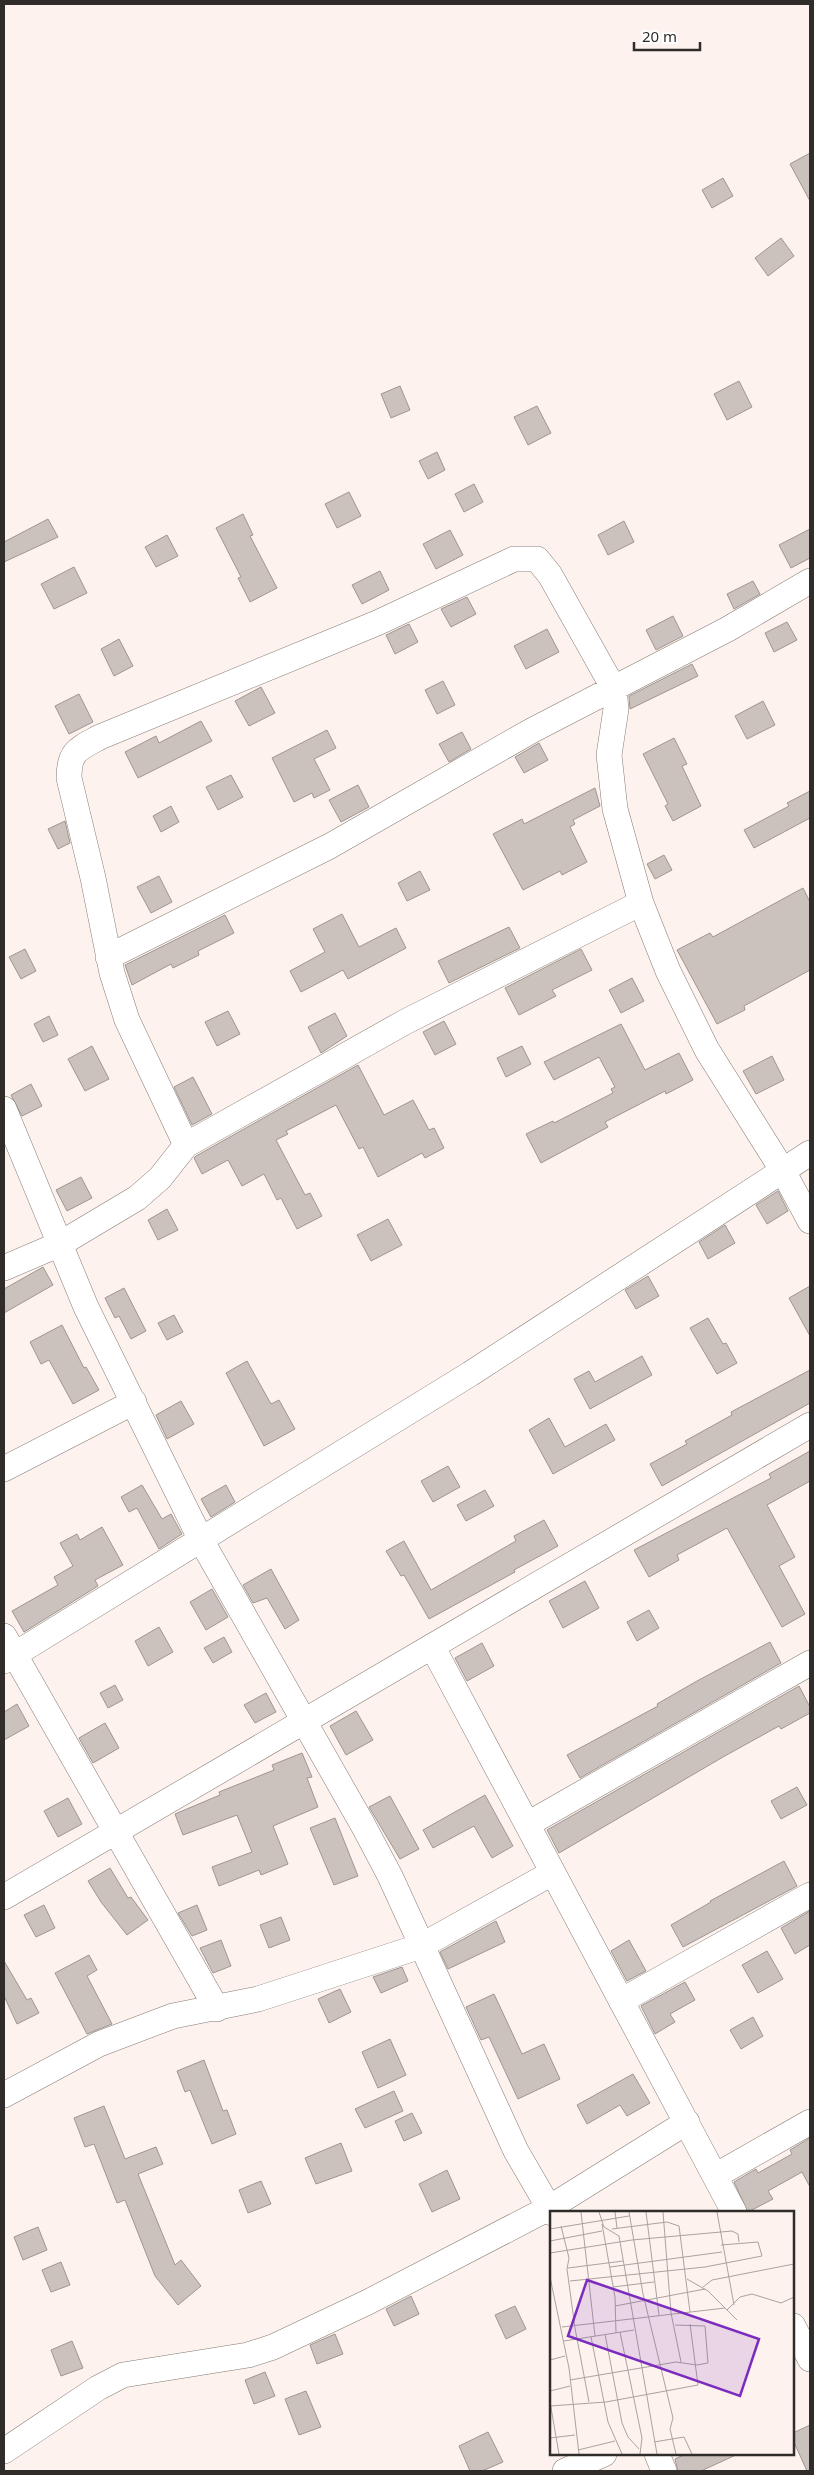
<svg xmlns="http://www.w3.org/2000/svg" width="814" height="2475" font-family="'Noto Sans',sans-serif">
<rect width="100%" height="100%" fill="#fdf2ed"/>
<path fill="#ccc2bd" stroke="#a09691" d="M 810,153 L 810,201 L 790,164 Z
M 723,178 L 733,196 L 712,208 L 702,190 Z
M 781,238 L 794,256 L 768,276 L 755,258 Z
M 739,381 L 752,407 L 727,420 L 714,394 Z
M 400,386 L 410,410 L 391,418 L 381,394 Z
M 537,406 L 551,433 L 528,445 L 514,417 Z
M 437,452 L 445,470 L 428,479 L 419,461 Z
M 474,484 L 483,502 L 464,512 L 455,494 Z
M 349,492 L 361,516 L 337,528 L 325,504 Z
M 243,514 L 253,535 L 250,536 L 277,588 L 250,602 L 238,578 L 241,577 L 216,528 Z
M 48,519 L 58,537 L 4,562 L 4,542 Z
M 624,521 L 634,542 L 608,555 L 598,535 Z
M 810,529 L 810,558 L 791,568 L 779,545 Z
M 450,530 L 463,555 L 436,569 L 423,544 Z
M 167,535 L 178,556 L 156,567 L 145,547 Z
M 74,567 L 87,593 L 54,609 L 41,584 Z
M 380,571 L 389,590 L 362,604 L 352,585 Z
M 753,581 L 760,594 L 734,609 L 727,594 Z
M 467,597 L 476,614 L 451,627 L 441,609 Z
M 673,616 L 683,636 L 656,650 L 646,630 Z
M 787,622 L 797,640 L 774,652 L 765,633 Z
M 409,624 L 418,642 L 395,654 L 386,635 Z
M 547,629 L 559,652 L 526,669 L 514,646 Z
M 119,639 L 133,666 L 114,676 L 101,649 Z
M 692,664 L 698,676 L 630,709 L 629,696 Z
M 443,681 L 455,705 L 437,714 L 425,690 Z
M 261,687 L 275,713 L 249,726 L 235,701 Z
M 79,694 L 93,722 L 69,734 L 55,706 Z
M 763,701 L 775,725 L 747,739 L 735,716 Z
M 201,721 L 212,741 L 138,778 L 125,752 L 156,736 L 159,743 Z
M 327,730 L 336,748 L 314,759 L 330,790 L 314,798 L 312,793 L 294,802 L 272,758 Z
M 462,732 L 471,749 L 449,762 L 439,744 Z
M 674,738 L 687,764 L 682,766 L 701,806 L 673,821 L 665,806 L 668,804 L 643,754 Z
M 539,743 L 548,760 L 524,773 L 515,757 Z
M 231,775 L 243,797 L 218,810 L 206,787 Z
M 358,785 L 369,807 L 341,822 L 329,800 Z
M 595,788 L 600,806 L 573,820 L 575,824 L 570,827 L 587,862 L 562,875 L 560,871 L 523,890 L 493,834 L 522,819 L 524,824 Z
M 810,791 L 810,818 L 754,848 L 744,830 L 789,806 L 787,803 Z
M 171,806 L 179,822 L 161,832 L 153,816 Z
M 65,821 L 70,843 L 58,849 L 48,829 Z
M 664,855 L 672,870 L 655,879 L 647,864 Z
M 420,871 L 430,890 L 407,901 L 398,883 Z
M 159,876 L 172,902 L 151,913 L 137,887 Z
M 803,888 L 810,902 L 810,970 L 744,1006 L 745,1010 L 717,1024 L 677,950 L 710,933 L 713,937 Z
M 342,914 L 359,947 L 396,928 L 406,948 L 348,979 L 343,970 L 301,992 L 290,971 L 325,952 L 313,929 Z
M 225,915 L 234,933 L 198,951 L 199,955 L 173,968 L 171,964 L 132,985 L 125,965 Z
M 509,927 L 520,948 L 449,983 L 438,961 Z
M 25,949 L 36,971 L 21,979 L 9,957 Z
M 581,949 L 592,970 L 552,990 L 556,996 L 519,1015 L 505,988 Z
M 632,978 L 644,1001 L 621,1013 L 609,990 Z
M 228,1011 L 240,1034 L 217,1046 L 205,1022 Z
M 335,1013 L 347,1036 L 321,1053 L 308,1027 Z
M 49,1016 L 58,1035 L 43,1042 L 34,1024 Z
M 444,1021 L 456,1044 L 435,1055 L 423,1032 Z
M 621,1024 L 645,1070 L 679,1053 L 693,1080 L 666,1094 L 665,1091 L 605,1122 L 608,1127 L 541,1163 L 526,1134 L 553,1121 L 554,1123 L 613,1093 L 611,1089 L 615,1087 L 599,1057 L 554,1080 L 544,1062 Z
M 92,1046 L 109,1079 L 85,1091 L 68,1059 Z
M 522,1046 L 531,1064 L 506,1077 L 497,1058 Z
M 772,1056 L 784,1080 L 756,1094 L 743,1071 Z
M 358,1065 L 384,1115 L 413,1100 L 429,1130 L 434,1128 L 444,1148 L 425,1158 L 422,1153 L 378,1177 L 363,1147 L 359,1149 L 336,1105 L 286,1131 L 288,1134 L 276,1140 L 305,1195 L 310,1193 L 322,1216 L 297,1229 L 281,1198 L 277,1200 L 264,1174 L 242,1186 L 228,1160 L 202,1174 L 194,1158 L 196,1156 Z
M 193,1077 L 212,1114 L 192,1125 L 174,1087 Z
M 31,1084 L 42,1106 L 22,1116 L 11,1095 Z
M 81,1177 L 92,1198 L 67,1211 L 56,1190 Z
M 778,1191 L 788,1211 L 767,1224 L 756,1205 Z
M 167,1209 L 178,1230 L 158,1240 L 148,1220 Z
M 388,1219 L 402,1245 L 371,1261 L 357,1235 Z
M 725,1225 L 735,1243 L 708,1259 L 699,1242 Z
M 43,1267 L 53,1285 L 4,1313 L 4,1289 Z
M 648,1276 L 659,1296 L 636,1309 L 625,1290 Z
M 810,1286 L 810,1336 L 789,1298 Z
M 124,1288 L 146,1331 L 131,1339 L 119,1316 L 115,1318 L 105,1298 Z
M 174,1315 L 183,1332 L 167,1340 L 158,1323 Z
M 708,1318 L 723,1344 L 726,1343 L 737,1363 L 717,1374 L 690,1328 Z
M 62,1325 L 84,1368 L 86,1367 L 99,1390 L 73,1404 L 49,1360 L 41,1364 L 30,1342 Z
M 642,1356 L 652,1375 L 590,1409 L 574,1379 L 589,1371 L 595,1382 Z
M 247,1361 L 271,1404 L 279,1400 L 295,1429 L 264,1446 L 226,1373 Z
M 810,1370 L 810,1403 L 662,1486 L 650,1464 L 687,1444 L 685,1441 L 732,1415 L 731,1412 Z
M 181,1401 L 194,1424 L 167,1439 L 156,1415 Z
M 549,1418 L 565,1447 L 606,1424 L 615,1440 L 553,1474 L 529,1430 Z
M 810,1451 L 810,1481 L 767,1505 L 795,1557 L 779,1566 L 805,1614 L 782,1627 L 727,1528 L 677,1555 L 679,1560 L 649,1577 L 634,1550 L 771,1478 L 769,1474 Z
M 448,1466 L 460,1487 L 433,1502 L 421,1481 Z
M 142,1485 L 162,1519 L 171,1514 L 182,1534 L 159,1549 L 137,1508 L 129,1512 L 121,1497 Z
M 226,1485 L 235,1502 L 211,1517 L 201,1499 Z
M 485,1490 L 494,1506 L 466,1521 L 457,1505 Z
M 544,1520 L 558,1546 L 514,1570 L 515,1572 L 429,1619 L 404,1575 L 401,1576 L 386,1551 L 404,1541 L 431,1590 L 516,1541 L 514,1536 Z
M 102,1527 L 123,1565 L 95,1580 L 98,1586 L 24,1632 L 12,1611 L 58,1585 L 54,1577 L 73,1566 L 60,1543 L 77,1534 L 80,1540 Z
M 271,1569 L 299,1620 L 285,1629 L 267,1598 L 253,1603 L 243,1585 Z
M 585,1581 L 599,1608 L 563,1628 L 549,1601 Z
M 212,1589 L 228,1617 L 206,1630 L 190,1602 Z
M 649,1610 L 659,1628 L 637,1641 L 627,1622 Z
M 159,1627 L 173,1652 L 148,1666 L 135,1641 Z
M 224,1637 L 232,1652 L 213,1663 L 204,1648 Z
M 770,1642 L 781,1663 L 580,1778 L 567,1755 L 658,1706 L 657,1704 L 697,1681 Z
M 482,1643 L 494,1666 L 467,1681 L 455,1658 Z
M 115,1685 L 123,1700 L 108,1708 L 100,1693 Z
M 799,1686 L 810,1707 L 810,1713 L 781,1729 L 779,1726 L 723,1757 L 559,1853 L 547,1830 Z
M 266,1693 L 276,1712 L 255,1723 L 244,1705 Z
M 17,1704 L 29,1726 L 4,1740 L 4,1712 Z
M 356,1711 L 373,1740 L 346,1755 L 330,1726 Z
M 105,1723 L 119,1748 L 93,1763 L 79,1738 Z
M 302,1753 L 312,1777 L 307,1778 L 318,1807 L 273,1826 L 288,1864 L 261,1875 L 259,1870 L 219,1886 L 212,1867 L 252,1852 L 237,1815 L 183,1835 L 175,1814 L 220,1795 L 219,1792 L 274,1770 L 272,1765 Z
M 797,1787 L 807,1805 L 781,1819 L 771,1801 Z
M 485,1795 L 513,1846 L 492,1858 L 474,1826 L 433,1848 L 423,1830 Z
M 390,1796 L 419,1849 L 400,1859 L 369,1807 Z
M 68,1798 L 82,1824 L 58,1837 L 44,1811 Z
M 335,1818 L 358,1876 L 334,1885 L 310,1828 Z
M 784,1861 L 797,1886 L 683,1947 L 671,1925 L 711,1902 L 710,1901 Z
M 110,1868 L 128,1898 L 131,1897 L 148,1920 L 127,1935 L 101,1902 L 88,1881 Z
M 44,1905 L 55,1928 L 36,1937 L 24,1915 Z
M 197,1905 L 207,1930 L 192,1936 L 178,1913 Z
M 810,1911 L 810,1945 L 795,1954 L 781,1928 Z
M 281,1917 L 290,1940 L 269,1948 L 260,1925 Z
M 496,1921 L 505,1942 L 448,1969 L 440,1952 Z
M 221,1940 L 231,1966 L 213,1973 L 200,1948 Z
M 629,1940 L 646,1971 L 627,1981 L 611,1951 Z
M 767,1951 L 783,1979 L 758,1993 L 742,1965 Z
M 89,1955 L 97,1970 L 87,1976 L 112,2024 L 87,2034 L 55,1973 Z
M 4,1961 L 27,2000 L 31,1998 L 39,2013 L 17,2024 L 4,1996 Z
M 402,1967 L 408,1981 L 381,1993 L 373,1977 Z
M 685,1982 L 695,2000 L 670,2014 L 675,2022 L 655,2034 L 641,2006 Z
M 340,1989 L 351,2012 L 329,2023 L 318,1999 Z
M 494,1994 L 522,2054 L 544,2044 L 560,2079 L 518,2099 L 489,2037 L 481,2040 L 466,2007 Z
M 753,2017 L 763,2036 L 741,2049 L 730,2030 Z
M 390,2039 L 406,2075 L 378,2088 L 362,2052 Z
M 204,2060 L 223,2111 L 227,2110 L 236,2134 L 212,2144 L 190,2090 L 185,2092 L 177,2071 Z
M 633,2074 L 650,2103 L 627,2116 L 620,2105 L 587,2124 L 577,2105 Z
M 394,2091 L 403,2111 L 365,2128 L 355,2109 Z
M 104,2106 L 125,2159 L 156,2147 L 163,2164 L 138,2174 L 175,2265 L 181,2260 L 201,2286 L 178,2305 L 155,2276 L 125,2200 L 117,2203 L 94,2144 L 85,2147 L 74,2118 Z
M 412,2113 L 422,2133 L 404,2141 L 395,2121 Z
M 810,2138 L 810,2187 L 802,2172 L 768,2191 L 773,2199 L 748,2212 L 734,2182 L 756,2169 L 758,2173 L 792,2154 L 790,2150 Z
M 341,2143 L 352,2171 L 316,2184 L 305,2158 Z
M 447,2170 L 460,2199 L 432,2212 L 419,2184 Z
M 261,2181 L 271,2204 L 248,2213 L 239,2190 Z
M 38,2227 L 47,2250 L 23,2260 L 14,2237 Z
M 61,2262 L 70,2285 L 51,2292 L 42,2270 Z
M 411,2296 L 419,2314 L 394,2326 L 386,2309 Z
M 515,2306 L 526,2329 L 506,2339 L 495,2315 Z
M 335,2334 L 343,2354 L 317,2364 L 310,2345 Z
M 72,2341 L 83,2368 L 61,2376 L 51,2350 Z
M 265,2372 L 275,2396 L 254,2404 L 245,2380 Z
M 306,2391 L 321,2427 L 299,2435 L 285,2399 Z
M 810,2425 L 810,2471 L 807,2471 L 793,2440 L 793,2433 Z
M 488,2432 L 503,2462 L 482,2471 L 470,2471 L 459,2446 Z
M 686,2454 L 738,2454 L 701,2471 L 678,2471 L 675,2459 Z"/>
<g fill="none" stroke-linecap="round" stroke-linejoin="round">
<defs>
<path id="minor" d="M 108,957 L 330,846 L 531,731 L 728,629 L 810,581
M 4,1109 L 86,1307 L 201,1540 L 363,1825 L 390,1876 L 516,2151 L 552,2213
M 186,1145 L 127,1020 L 112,973 L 93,878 L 69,778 C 69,751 78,749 100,737 L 377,623 L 514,559 L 537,559 L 550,575 L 614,689 L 616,709 L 609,755 L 615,809 L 641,903 L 668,971 L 707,1050 L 783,1171 L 810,1221
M 4,1268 L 60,1244 L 137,1198 L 160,1178 L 186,1145 L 405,1022 L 641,903
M 4,1469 L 134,1402
M 4,1636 L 217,2009
M 432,1646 L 734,2212
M 4,1661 L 470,1374 L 810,1153
M 528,1824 L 810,1663
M 4,1897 L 810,1425
M 621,2001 L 810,1895
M 4,2095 L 99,2044 L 173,2016 L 258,1999 L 421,1946 L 552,1873
M 715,2176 L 810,2122
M 793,2326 L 810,2359
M 4,2451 L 98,2388 L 123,2375 L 248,2355 L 273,2347 L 368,2302 L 549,2208 L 687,2122
M 657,2454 L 664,2471
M 565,2471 L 604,2454"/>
</defs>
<use href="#minor" stroke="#847b75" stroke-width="26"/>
<use href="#minor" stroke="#fff" stroke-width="25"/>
</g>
<g transform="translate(550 2211)">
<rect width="244" height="244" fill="#fdf2ed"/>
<path fill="none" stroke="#aba39f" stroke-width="1" d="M 31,1 L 45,125M 49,1 L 54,16 L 69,25 L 107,243M 65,1 L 67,17M 79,1 L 93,83 L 123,207 L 120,218 L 126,243M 96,1 L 109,104M 113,1 L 121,102 L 131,151M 167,1 L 184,94M 52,13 L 65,86 L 66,122M 11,15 L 19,47 L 17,58 L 25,117 L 39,191M 0,18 L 79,5M 62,18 L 117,11 L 129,15 L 140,101M 0,30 L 52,20M 0,42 L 82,29 L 182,20 L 188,23 L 189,31M 60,56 L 172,41M 18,57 L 73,50M 0,66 L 19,157 L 29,243M 137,68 L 158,80 L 187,109M 20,70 L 155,56 L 212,45 L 208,31 L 171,34M 63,76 L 104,71M 153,76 L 162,69 L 244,53M 65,95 L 155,78M 177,99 L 190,86 L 202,83 L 231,92 L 244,86M 12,116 L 175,97M 70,121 L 92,227 L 90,243M 55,123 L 72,212 L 78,226 L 89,238M 41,126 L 58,211 L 72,243M 14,130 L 84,119M 0,149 L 15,145M 20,169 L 126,151 L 147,154 L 158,152 L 155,115 L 125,114M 0,180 L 20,175M 0,191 L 9,243M 0,195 L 56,191 L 148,174 L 140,113M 0,227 L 25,224M 104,231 L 134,226 L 142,243M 28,239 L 65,230"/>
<path fill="#7b2cbf" fill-opacity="0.15" stroke="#7b2cbf" stroke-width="2.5" d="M 37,69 L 209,128 L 190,185 L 18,125 Z"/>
<rect width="244" height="244" fill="none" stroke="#302c2a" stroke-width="2.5"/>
</g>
<rect width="814" height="2475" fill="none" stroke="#302c2a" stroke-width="10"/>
<path d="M634 42v8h66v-8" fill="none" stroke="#302c2a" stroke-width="2.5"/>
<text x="642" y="42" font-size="15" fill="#302c2a" stroke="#ffffff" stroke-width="4" paint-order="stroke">20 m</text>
</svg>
